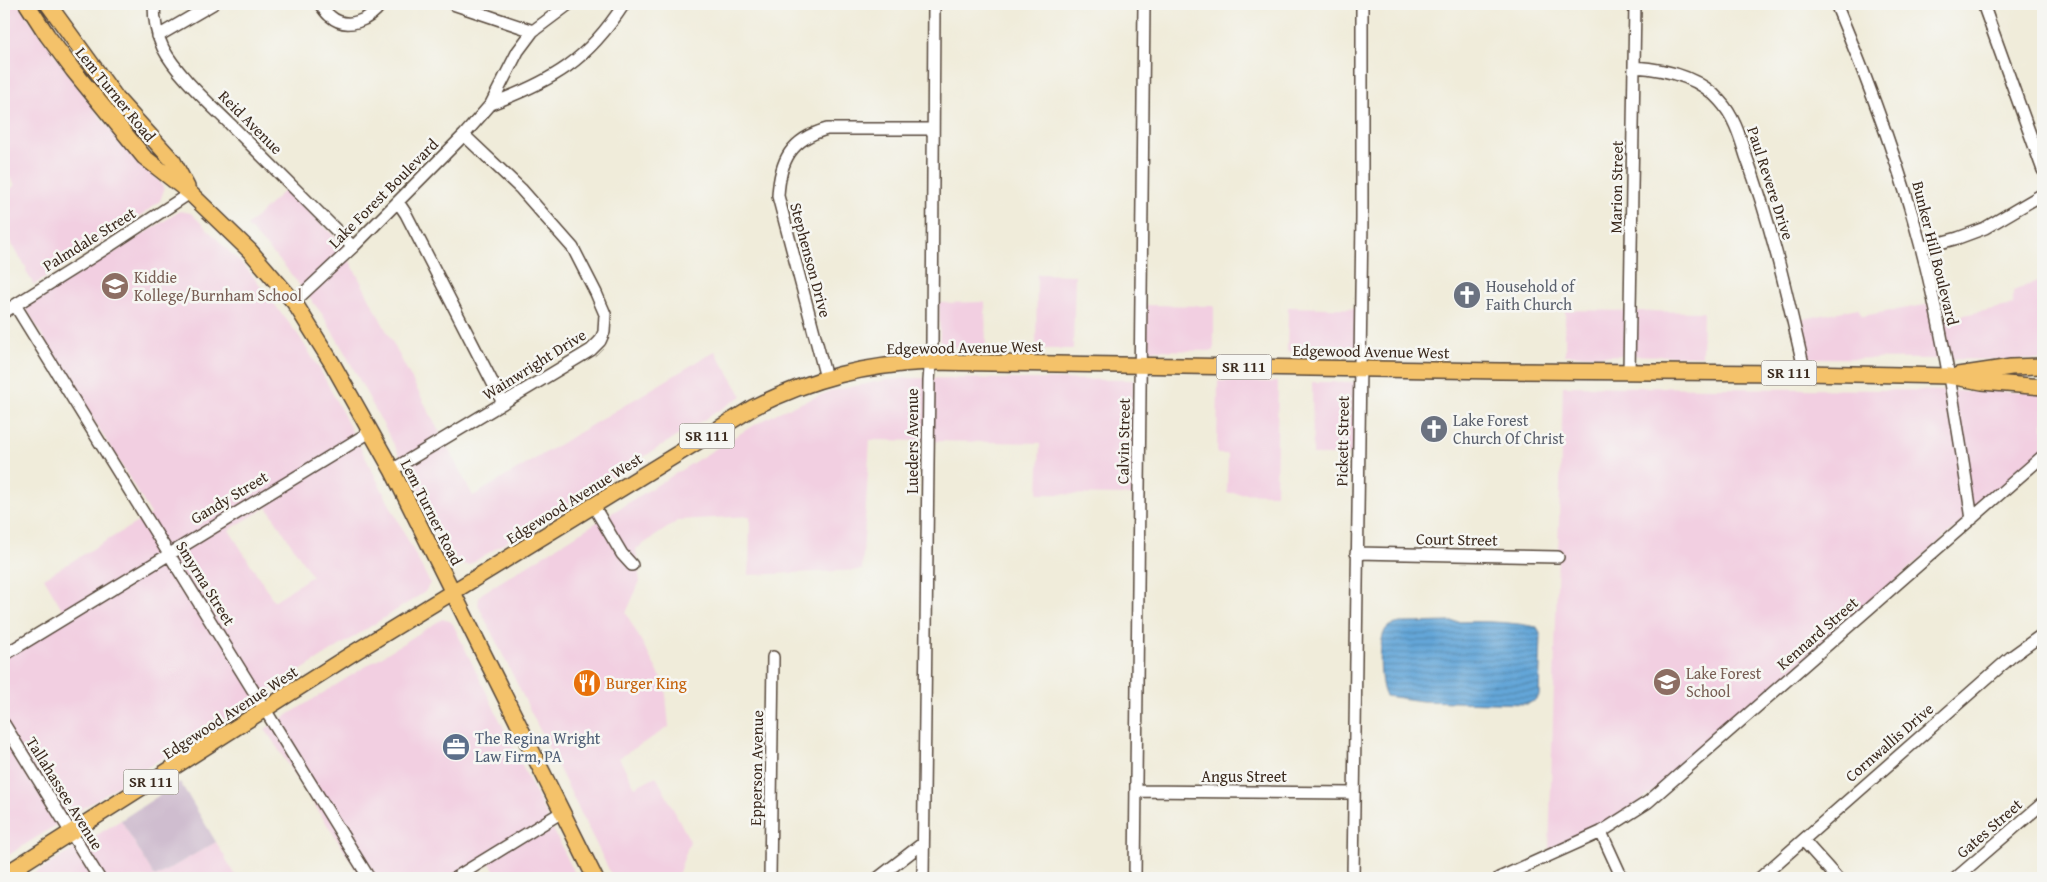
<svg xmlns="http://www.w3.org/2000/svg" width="2047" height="882" font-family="'Gentium Book Plus',serif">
<defs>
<pattern id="water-rules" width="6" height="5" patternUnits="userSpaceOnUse" patternTransform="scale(1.25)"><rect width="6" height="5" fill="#63a6d8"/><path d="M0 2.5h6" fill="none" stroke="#5387af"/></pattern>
</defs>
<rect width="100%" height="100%" fill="#f6f6f2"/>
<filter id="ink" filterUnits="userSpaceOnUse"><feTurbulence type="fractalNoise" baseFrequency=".02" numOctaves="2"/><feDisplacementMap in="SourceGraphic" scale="10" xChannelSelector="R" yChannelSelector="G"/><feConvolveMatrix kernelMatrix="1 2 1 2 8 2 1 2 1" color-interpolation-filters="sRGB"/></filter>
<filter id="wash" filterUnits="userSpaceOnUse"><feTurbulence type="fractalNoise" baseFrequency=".0096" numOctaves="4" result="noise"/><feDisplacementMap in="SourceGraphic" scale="20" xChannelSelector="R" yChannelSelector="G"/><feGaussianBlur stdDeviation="1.12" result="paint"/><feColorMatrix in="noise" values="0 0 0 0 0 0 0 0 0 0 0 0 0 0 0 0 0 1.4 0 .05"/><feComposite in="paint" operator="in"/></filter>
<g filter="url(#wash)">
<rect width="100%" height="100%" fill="#f0ecda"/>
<path fill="#f2cfe1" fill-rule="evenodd" d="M 4,4 L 18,4 L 103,121 L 162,184 L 164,190 L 160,201 L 139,217 L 34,285 L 25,270 L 27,269 L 4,232 L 4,195 L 15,185 L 4,169 Z
M 286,189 L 340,242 L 473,496 L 715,351 L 742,396 L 469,565 L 460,564 L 456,561 L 345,353 L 322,314 L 283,264 L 247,226 Z
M 180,211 L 191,213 L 248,270 L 299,336 L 323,375 L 430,583 L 425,592 L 4,858 L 4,649 L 65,614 L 44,578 L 151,514 L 24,306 L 113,253 ZM 267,507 L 312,576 L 274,601 L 229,530 Z
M 1037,274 L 1075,275 L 1073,349 L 1036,349 Z
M 2043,279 L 2043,360 L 1809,358 L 1798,320 L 1858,308 L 1862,316 L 1930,304 L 1934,321 L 2013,305 L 2013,291 Z
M 985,302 L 986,347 L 940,347 L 939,303 Z
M 1145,305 L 1214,306 L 1214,351 L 1146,350 Z
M 1288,307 L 1366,309 L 1366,353 L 1287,352 Z
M 1565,310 L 1703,312 L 1702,356 L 1565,355 Z
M 910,378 L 1134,380 L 1134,495 L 1038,494 L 1040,443 L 870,440 L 862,570 L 749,575 L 750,516 L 679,520 L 636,549 L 640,581 L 626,613 L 665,685 L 669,727 L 619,758 L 635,787 L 656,776 L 690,841 L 677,878 L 613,878 L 478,605 L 479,598 L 481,594 L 749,428 L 779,412 L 830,391 L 886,380 Z
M 1218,381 L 1278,382 L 1276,494 L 1227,493 L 1228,454 L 1217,454 Z
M 1312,382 L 1364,382 L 1363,455 L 1313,455 Z
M 1563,386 L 2043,392 L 2043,451 L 1661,786 L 1626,811 L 1580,836 L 1549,850 Z
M 442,619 L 450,621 L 453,624 L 577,878 L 499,878 L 490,863 L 465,878 L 362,878 L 265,729 Z
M 121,820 L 155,877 L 216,842 L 237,878 L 27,878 Z"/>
<path fill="#cfbdcf" d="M 180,782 L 216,842 L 155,877 L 121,820 Z"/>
<path fill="url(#water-rules)" stroke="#4f687b" d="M 1400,623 C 1444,623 1493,618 1537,627 L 1541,636 L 1539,696 L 1536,700 L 1527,704 L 1422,701 L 1386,696 C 1379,687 1377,634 1388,627 C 1391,625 1396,624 1400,623 Z"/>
</g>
<g filter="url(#ink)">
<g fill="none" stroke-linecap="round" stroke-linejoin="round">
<defs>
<path id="minor" d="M 154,4 C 154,19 156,34 163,48 C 176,74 210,104 231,125 C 272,166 312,206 353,247
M 320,4 C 323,8 326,13 330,16 C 347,31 370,20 381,4
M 453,4 L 533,31
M 1836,4 C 1869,83 1899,163 1921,247 C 1944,336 1958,428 1972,519
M 1983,4 L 2043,170
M 158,36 L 213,4
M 1634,67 C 1664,69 1699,76 1720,101 C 1734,116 1740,137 1746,156 C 1772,226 1788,299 1805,373
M 491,104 C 554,80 587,61 624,4
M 398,202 L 406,214 L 503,403
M 1921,248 L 1958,238 L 1985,228 L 2043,194
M 294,302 L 353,247 L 464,135 L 491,104 L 518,51 L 533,31 L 569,4
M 15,305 L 369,878
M 4,312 L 111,245 L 190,193
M 1629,372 L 1635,4
M 826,378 L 778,196 C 780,160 791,139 827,129 L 932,129
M 392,470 L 591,350 L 600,341 L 604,332 L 605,314 L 596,293 L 573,248 L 521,189 L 464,135
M 593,505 L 622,554 L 632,565
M 1356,553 L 1558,557
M 4,655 L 370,432
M 4,724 L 99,878
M 1136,791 L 1353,793
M 1601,832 L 1622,878
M 1803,840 L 1837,878
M 455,878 L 562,812
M 770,878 L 773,657
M 878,878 L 923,843
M 923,878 L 929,381 L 932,343 L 934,4
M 1135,878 L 1144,4
M 1353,878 L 1362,218 L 1362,4
M 1499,878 L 1601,832 L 1648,802 L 2043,456
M 1760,878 L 2011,657 L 2043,634
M 1956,878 L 2043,803"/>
<path id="major" d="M 27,4 L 47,35 L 73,70 L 144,157 L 190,193 L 250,251 L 294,302 L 332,363 L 392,470 L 595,878
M 48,4 L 117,99 L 173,161 L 187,187
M 1958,375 L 2011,367 L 2043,366
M 4,875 L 350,655 L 754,407 C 813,378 864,365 930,362 L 1500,371 L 1805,373 L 1949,376 L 1982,382 L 2043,387"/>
</defs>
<use href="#minor" stroke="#56473a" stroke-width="14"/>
<use href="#major" stroke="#56473a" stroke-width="18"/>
<use href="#minor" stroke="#fff" stroke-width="11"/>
<use href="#major" stroke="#f4c26a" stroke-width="15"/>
</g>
</g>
<defs>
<symbol id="school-disc" viewBox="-11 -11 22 22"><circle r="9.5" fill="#8d6e63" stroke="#f6f6f2"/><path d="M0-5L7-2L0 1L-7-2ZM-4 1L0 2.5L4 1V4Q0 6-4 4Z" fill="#fff"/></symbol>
<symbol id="church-disc" viewBox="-11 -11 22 22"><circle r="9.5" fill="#6b7280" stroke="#f6f6f2"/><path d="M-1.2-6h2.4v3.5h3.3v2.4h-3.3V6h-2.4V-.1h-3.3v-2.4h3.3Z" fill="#fff"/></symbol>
<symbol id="restaurant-disc" viewBox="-11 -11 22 22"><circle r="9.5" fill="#e8710a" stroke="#f6f6f2"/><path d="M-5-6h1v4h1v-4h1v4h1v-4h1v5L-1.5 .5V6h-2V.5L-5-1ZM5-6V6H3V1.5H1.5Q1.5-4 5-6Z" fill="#fff"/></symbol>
<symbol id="office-disc" viewBox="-11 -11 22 22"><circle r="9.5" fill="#5c6f8a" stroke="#f6f6f2"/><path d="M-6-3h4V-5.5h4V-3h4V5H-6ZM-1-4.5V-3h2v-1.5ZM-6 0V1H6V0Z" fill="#fff"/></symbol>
</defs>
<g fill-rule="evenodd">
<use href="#school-disc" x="99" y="270" width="32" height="32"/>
<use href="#church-disc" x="1451" y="279" width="32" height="32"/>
<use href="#church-disc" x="1418" y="413" width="32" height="32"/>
<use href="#school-disc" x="1651" y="666" width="32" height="32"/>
<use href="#restaurant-disc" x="571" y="667" width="32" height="32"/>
<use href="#office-disc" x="440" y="731" width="32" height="32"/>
</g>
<g text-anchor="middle" stroke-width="5" stroke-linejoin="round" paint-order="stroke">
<g fill="#f6f6f2" stroke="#73675e" stroke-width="1">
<rect x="1216.5" y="354.5" width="55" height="25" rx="4"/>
<rect x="1761.5" y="360.5" width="55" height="25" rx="4"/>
<rect x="679.5" y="423.5" width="55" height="25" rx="4"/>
<rect x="123.5" y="769.5" width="55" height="25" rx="4"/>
</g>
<g font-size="15" font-weight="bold" fill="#3b2a1e">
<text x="1244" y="372">SR 111</text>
<text x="1789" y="378">SR 111</text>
<text x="707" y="441">SR 111</text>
<text x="151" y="787">SR 111</text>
</g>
<g font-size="16" fill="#3b2a1e" stroke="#f6f6f2">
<text transform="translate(116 94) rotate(51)" y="6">Lem Turner Road</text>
<text transform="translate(251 122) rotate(45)" y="6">Reid Avenue</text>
<text transform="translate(1771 183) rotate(72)" y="6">Paul Revere Drive</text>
<text transform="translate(1616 187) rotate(-89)" y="6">Marion Street</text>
<text transform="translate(383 193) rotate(-45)" y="6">Lake Forest Boulevard</text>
<text transform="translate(89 239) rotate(-32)" y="6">Palmdale Street</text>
<text transform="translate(1936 253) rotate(76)" y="6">Bunker Hill Boulevard</text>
<text transform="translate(811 260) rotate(75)" y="6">Stephenson Drive</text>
<text transform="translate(965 347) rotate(-1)" y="6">Edgewood Avenue West</text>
<text transform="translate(1371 351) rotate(1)" y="6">Edgewood Avenue West</text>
<text transform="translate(534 364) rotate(-32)" y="6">Wainwright Drive</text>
<text transform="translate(912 441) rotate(-90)" y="6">Lueders Avenue</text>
<text transform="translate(1123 441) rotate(-89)" y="6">Calvin Street</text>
<text transform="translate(1342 441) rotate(-89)" y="6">Pickett Street</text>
<text transform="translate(229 497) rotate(-31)" y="6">Gandy Street</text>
<text transform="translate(574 498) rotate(-32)" y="6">Edgewood Avenue West</text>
<text transform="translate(432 512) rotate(63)" y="6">Lem Turner Road</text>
<text transform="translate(1457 539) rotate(1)" y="6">Court Street</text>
<text transform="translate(206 583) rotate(58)" y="6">Smyrna Street</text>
<text transform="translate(1817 633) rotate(-41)" y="6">Kennard Street</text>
<text transform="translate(230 712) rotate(-33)" y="6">Edgewood Avenue West</text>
<text transform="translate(1889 742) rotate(-41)" y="6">Cornwallis Drive</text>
<text transform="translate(756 768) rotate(-89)" y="6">Epperson Avenue</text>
<text x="1244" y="782">Angus Street</text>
<text transform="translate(65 793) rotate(58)" y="6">Tallahassee Avenue</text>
<text transform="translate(1989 828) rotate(-41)" y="6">Gates Street</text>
</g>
<g font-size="16" fill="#785e54" stroke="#f6f6f2" text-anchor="start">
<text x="134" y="283">Kiddie<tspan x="134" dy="18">Kollege/Burnham School</tspan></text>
<text x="1686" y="679">Lake Forest<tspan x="1686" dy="18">School</tspan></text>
</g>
<g font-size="16" fill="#5b616d" stroke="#f6f6f2" text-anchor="start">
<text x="1486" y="292">Household of<tspan x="1486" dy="18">Faith Church</tspan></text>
<text x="1453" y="426">Lake Forest<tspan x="1453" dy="18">Church Of Christ</tspan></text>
</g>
<g font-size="16" fill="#c56008" stroke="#f6f6f2" text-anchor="start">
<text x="606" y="689">Burger King</text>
</g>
<g font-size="16" fill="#4e5e75" stroke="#f6f6f2" text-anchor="start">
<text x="475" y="744">The Regina Wright<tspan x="475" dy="18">Law Firm, PA</tspan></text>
</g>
</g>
<rect width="2047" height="882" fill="none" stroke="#f6f6f2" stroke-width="20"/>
</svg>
